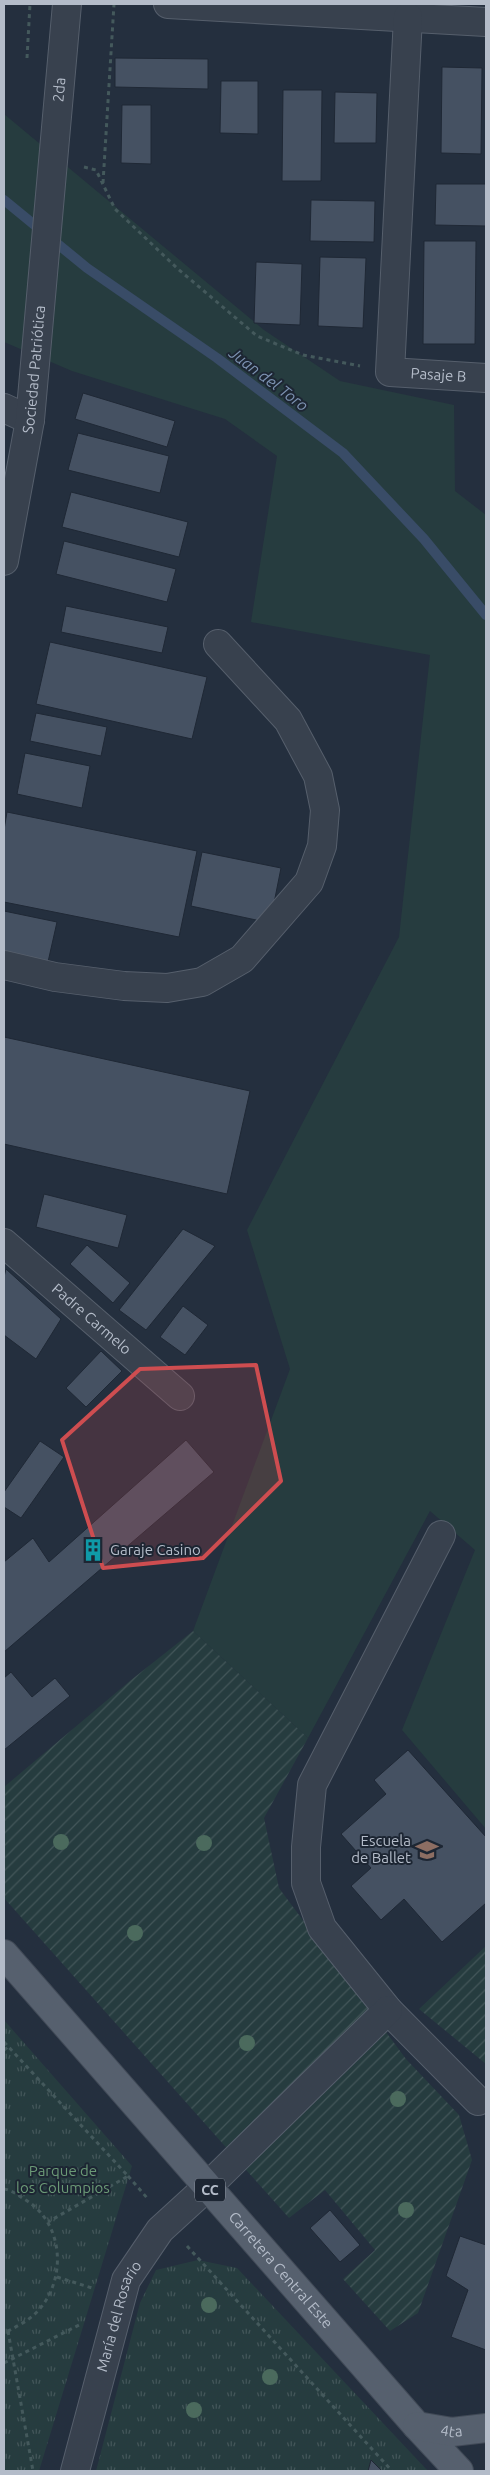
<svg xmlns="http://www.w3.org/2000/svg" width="490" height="2475" font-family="Ubuntu,sans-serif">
<defs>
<pattern id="park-tufts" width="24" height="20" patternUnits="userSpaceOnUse" patternTransform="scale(1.25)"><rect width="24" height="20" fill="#263c3f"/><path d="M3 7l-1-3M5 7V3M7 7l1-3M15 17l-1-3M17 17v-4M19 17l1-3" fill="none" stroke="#435659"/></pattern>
<pattern id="garden-furrows" width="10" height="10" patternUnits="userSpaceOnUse" patternTransform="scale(1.25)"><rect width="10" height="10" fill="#263c3f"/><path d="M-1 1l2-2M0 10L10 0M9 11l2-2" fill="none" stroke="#435659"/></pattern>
</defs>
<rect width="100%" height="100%" fill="#242f3e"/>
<path fill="#263c3f" d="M 4,114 L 264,330 L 340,381 L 454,405 L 455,491 L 486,515 L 486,1829 L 402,1730 L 475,1550 L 430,1511 L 308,1738 L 193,1631 L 290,1369 L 247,1230 L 399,937 L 430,655 L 251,622 L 277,456 L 225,419 L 72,371 L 4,342 Z"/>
<path fill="url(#park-tufts)" d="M 4,2020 L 132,2166 L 39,2471 L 4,2471 Z
M 198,2260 L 237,2268 L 428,2471 L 96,2471 L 140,2303 L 156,2270 Z"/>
<path fill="url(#garden-furrows)" d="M 193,1631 L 308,1738 L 264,1818 L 279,1888 L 406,2059 L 459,2115 L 472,2160 L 418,2313 L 390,2331 L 343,2279 L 375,2250 L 325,2190 L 289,2218 L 4,1898 L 4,1787 L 131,1680 Z
M 486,1946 L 486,2064 L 419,2009 Z"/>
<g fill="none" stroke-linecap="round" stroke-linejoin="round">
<path stroke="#394c67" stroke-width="10" d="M 4,200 L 87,268 L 217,358 L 343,453 L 424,539 L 486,615"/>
</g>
<path fill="#455162" stroke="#1f2835" d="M 115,58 L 208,59 L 208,89 L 115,87 Z
M 442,67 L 482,68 L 481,154 L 441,153 Z
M 221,81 L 258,81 L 258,134 L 220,133 Z
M 283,90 L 322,90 L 321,181 L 282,181 Z
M 335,92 L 377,93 L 376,143 L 334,143 Z
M 122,105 L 151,105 L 151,164 L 121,163 Z
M 436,184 L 486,184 L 486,226 L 435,225 Z
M 311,200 L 375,201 L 374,242 L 310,241 Z
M 424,241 L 476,241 L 475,344 L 423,344 Z
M 320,257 L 366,258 L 363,328 L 318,326 Z
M 256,262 L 302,264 L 300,325 L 254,323 Z
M 83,393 L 175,421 L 167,447 L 75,419 Z
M 78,433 L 169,456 L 160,493 L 68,470 Z
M 71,492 L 188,522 L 179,557 L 62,527 Z
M 64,541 L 176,569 L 167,602 L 56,574 Z
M 66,606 L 168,627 L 162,653 L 61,632 Z
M 50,642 L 207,677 L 192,739 L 36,704 Z
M 36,713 L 107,727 L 101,756 L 30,741 Z
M 25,753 L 90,766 L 82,808 L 17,794 Z
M 7,812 L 197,851 L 179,937 L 4,902 L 4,830 Z
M 202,852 L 281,868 L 270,923 L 191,906 Z
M 4,911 L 57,922 L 48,962 L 4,953 Z
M 4,1037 L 250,1091 L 227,1194 L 4,1144 Z
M 44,1194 L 127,1215 L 118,1248 L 36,1227 Z
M 183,1229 L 215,1246 L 146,1330 L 119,1310 Z
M 87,1245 L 130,1283 L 113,1303 L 70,1264 Z
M 6,1269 L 61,1319 L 36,1359 L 4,1335 L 4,1277 Z
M 183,1306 L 208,1325 L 185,1355 L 160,1337 Z
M 101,1351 L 122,1371 L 86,1407 L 66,1388 Z
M 186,1440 L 214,1472 L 4,1652 L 4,1562 L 33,1538 L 49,1562 Z
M 40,1441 L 64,1457 L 21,1518 L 4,1507 L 4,1492 Z
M 11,1672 L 32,1697 L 55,1678 L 70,1696 L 4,1750 L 4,1678 Z
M 408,1750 L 486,1837 L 486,1903 L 442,1942 L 404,1899 L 381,1920 L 351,1886 L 371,1868 L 341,1834 L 386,1794 L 374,1780 Z
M 330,2210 L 360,2245 L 340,2262 L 310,2228 Z
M 460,2236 L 486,2245 L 486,2350 L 451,2337 L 468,2290 L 446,2276 Z
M 371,2460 L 382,2471 L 368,2471 Z"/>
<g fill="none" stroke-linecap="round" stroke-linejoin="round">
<defs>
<g id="minor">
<path d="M 168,4 L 486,22"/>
<path id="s1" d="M 408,17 L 390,372 L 486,378"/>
<path d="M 4,408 L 30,420"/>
<path id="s2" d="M 4,561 L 30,420 L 67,4"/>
<path d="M 4,965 L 55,977 L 124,986 L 167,988 L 202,982 L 242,959 L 309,882 L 322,846 L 325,810 L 318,776 L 288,720 L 218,644"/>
<path id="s3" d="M 4,1243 L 180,1396"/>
<path d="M 441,1535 L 312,1785 L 306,1847 L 306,1883 L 322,1928 L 388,2010 L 478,2101"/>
<path id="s4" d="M 75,2471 L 126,2280 L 160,2230 L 207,2187 L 388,2010"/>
</g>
<g id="major">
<path id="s5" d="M 4,1954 L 417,2426 L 459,2471"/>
<path id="s6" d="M 417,2426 L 452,2432 L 486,2428"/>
</g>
</defs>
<use href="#minor" stroke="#565f6c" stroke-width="30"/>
<use href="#major" stroke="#414a57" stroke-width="30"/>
<path stroke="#44595c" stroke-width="3" stroke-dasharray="4 4" stroke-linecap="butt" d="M 27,58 L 30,4
M 84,167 L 96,170 L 115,209 L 178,269 L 257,336 L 303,355 L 360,366
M 103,183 L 114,4
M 4,2042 L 128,2176 L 48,2222
M 4,2050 L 8,2047
M 128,2176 L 148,2199
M 4,2189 C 11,2190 18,2195 24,2199 C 71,2226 67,2299 21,2324 C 15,2327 10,2331 4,2332
M 187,2246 L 392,2471
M 57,2277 L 92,2288
M 8,2331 L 33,2471
M 4,2363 L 81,2324"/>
<use href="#minor" stroke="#38414e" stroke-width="28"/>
<use href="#major" stroke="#56606e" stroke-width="28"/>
</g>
<g fill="#4b6a5d">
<circle cx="61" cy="1842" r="8"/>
<circle cx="204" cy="1843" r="8"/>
<circle cx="135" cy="1933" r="8"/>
<circle cx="247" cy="2043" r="8"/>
<circle cx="398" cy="2099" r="8"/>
<circle cx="406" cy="2210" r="8"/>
<circle cx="209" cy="2305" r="8"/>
<circle cx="270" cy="2377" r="8"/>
<circle cx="194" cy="2410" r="8"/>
</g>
<path fill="#ce4d50" fill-opacity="0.2" stroke="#ce4d50" stroke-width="4" stroke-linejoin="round" d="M 256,1365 L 281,1481 L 203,1558 L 103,1568 L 62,1440 L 140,1369 Z"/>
<defs>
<symbol id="building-bare" viewBox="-9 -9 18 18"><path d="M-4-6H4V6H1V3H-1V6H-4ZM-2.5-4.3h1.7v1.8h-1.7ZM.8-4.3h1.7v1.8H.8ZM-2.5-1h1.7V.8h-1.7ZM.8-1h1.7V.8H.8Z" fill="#0f9aa8" stroke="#1d2633" stroke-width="2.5" paint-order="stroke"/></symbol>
<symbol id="school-bare" viewBox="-9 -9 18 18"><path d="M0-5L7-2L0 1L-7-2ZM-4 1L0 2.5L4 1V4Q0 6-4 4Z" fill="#8d6e63" stroke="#1d2633" stroke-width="2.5" paint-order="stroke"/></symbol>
</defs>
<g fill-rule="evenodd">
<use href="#building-bare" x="77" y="1534" width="32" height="32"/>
<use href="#school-bare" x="411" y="1834" width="32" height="32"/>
</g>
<g text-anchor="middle" stroke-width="4" stroke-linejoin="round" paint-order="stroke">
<rect fill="#1d2633" stroke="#878f9c" stroke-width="1" x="195" y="2178.5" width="30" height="23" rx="4"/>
<g font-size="14" font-weight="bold" fill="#b4bcc9">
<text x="210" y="2195">CC</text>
</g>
<g font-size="15" fill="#b4bcc9" stroke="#1d2633">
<text dy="5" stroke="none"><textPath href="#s2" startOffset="475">2da</textPath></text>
<text dy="5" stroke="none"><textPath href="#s2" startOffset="194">Sociedad Patriótica</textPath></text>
<text dy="5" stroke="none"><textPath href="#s1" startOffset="404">Pasaje B</textPath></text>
<text dy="5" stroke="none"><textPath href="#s3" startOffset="116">Padre Carmelo</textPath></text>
<text dy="5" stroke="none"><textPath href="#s5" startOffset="420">Carretera Central Este</textPath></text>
<text dy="5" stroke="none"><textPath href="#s4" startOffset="161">María del Rosario</textPath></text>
<text dy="5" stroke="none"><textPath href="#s6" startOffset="35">4ta</textPath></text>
</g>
<g font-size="15" fill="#b4bcc9" stroke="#1d2633" text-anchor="start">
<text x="110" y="1555">Garaje Casino</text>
<text x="411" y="1846" text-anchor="end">Escuela<tspan x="411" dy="17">de Ballet</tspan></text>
</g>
<g font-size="15" fill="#6b9a76" stroke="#1d2633">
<text x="63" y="2176">Parque de<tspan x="63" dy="17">los Columpios</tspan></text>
</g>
<g font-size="16" font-style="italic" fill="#7c92b1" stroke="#1d2633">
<text transform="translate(269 379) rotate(37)" y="6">Juan del Toro</text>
</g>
</g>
<rect width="490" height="2475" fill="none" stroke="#b4bcc9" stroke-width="10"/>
</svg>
